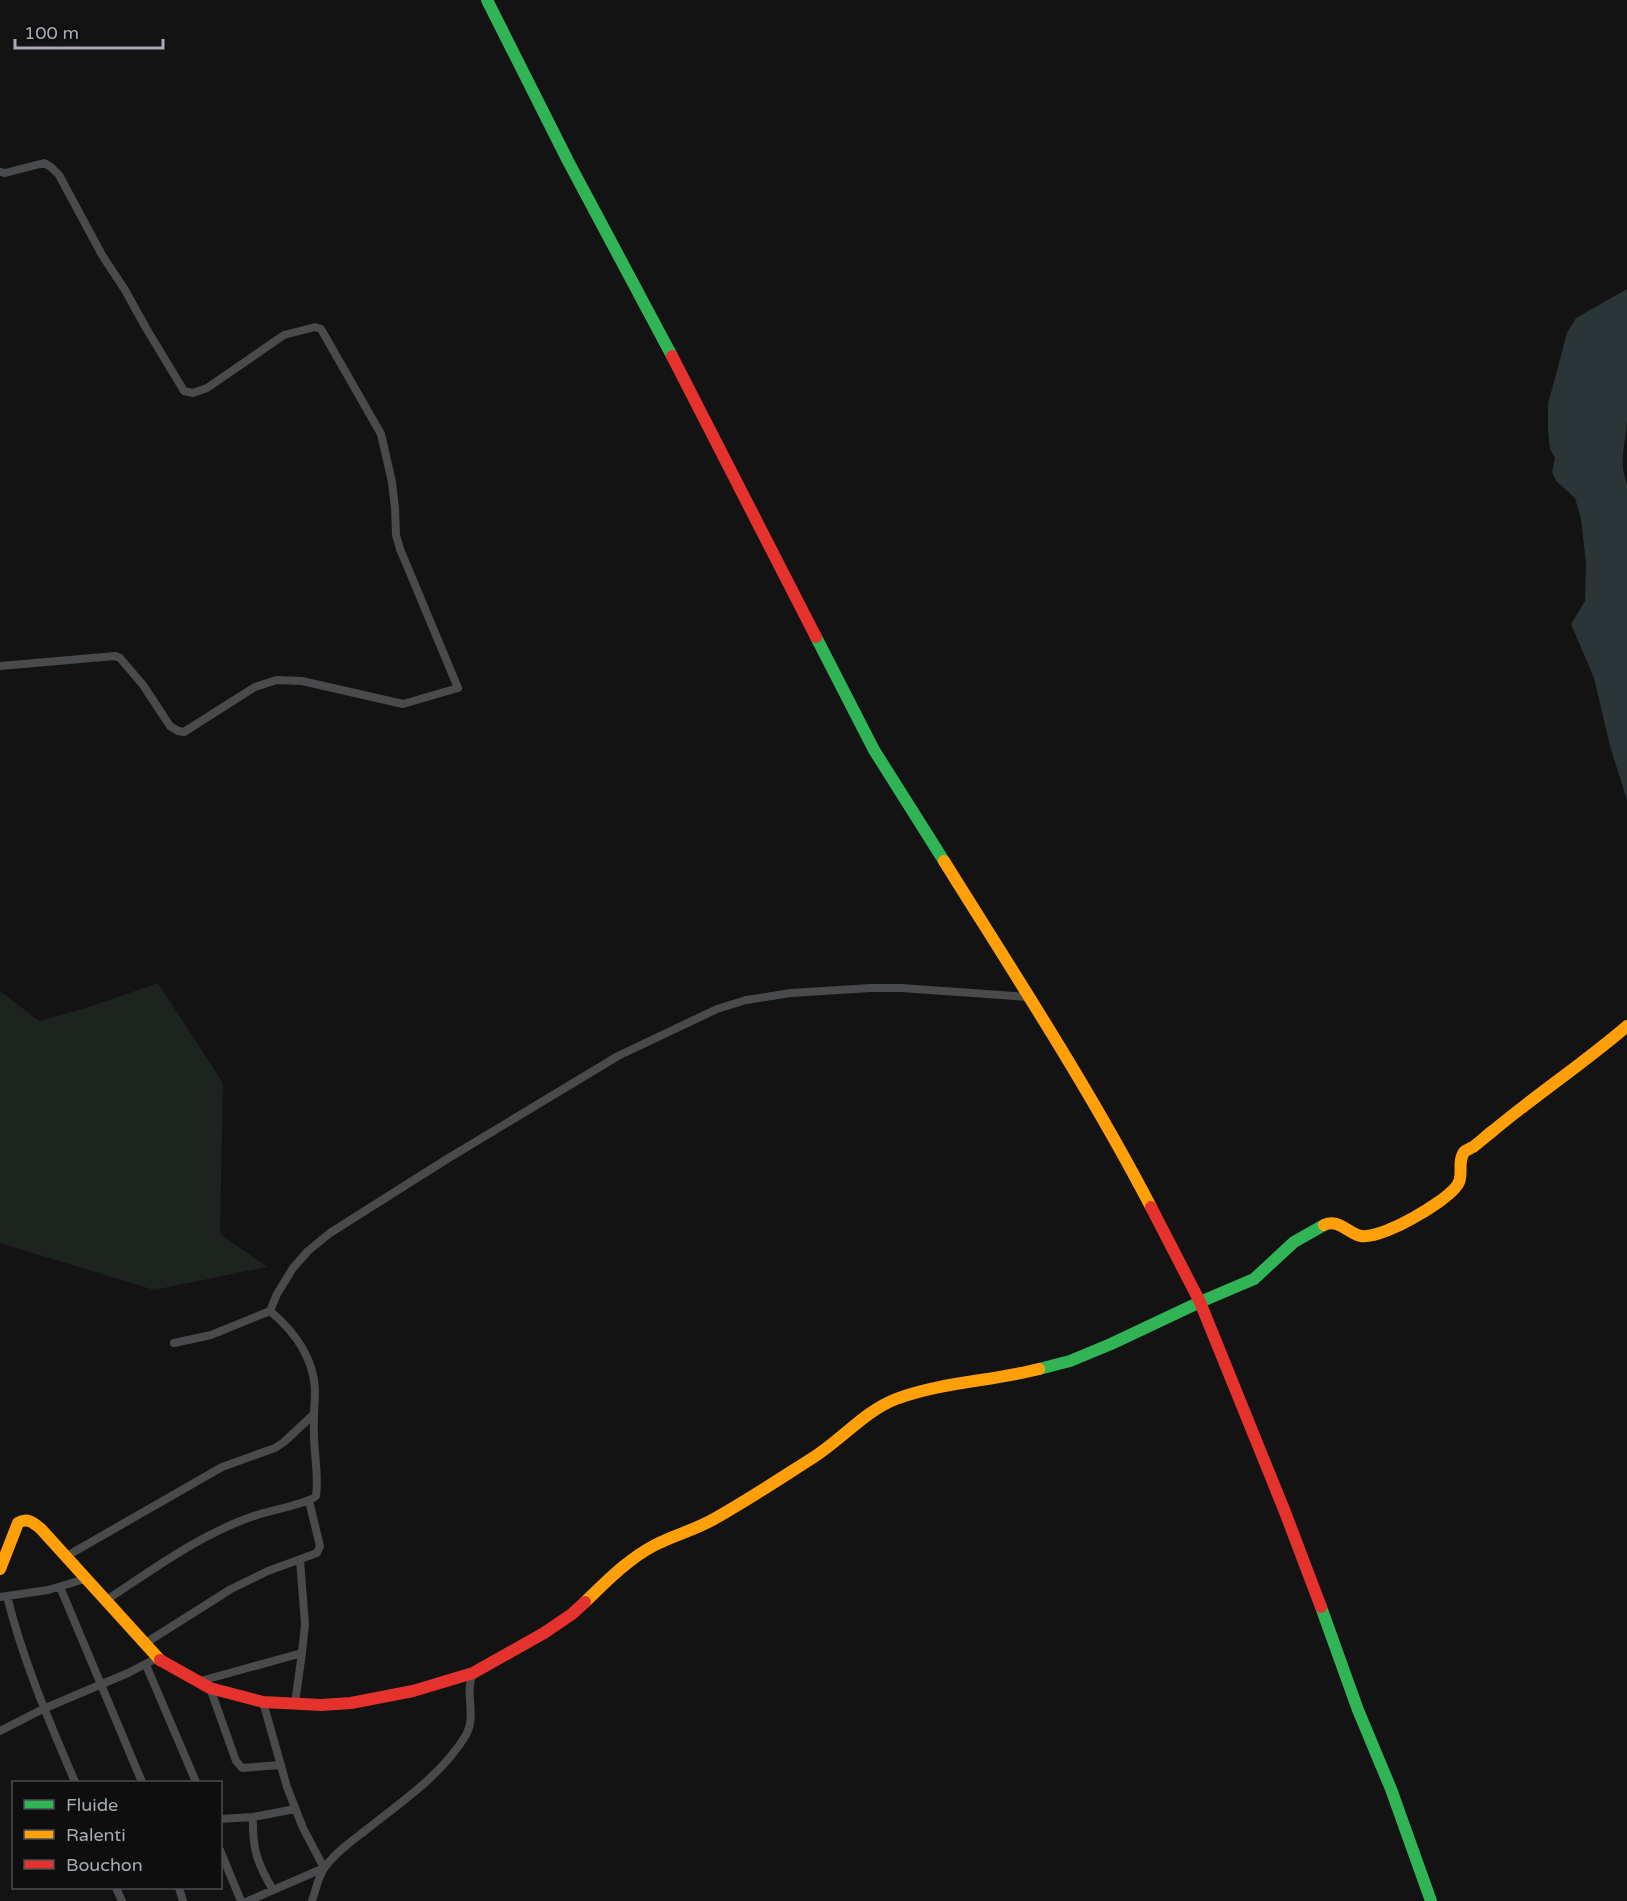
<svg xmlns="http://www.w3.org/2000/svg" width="1627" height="1901" font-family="'Varela Round',sans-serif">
<rect width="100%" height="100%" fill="#131314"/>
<path fill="#1d231e" d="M 158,983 L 223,1083 L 220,1234 L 267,1267 L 154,1290 L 0,1243 L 0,991 L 39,1021 L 89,1007 Z"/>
<path fill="#2b3437" d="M 1627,289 C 1627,332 1627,376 1627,420 C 1626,443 1618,462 1627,484 L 1627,800 L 1610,746 L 1594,678 L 1571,624 L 1585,601 L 1586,563 L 1581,519 L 1575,498 L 1556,481 L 1552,472 L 1555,458 L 1550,449 L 1548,430 L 1548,404 L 1567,333 L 1576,318 Z"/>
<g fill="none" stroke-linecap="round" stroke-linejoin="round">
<path stroke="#484a4c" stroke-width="8" d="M 0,172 L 5,173 L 44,163 L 51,167 L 59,175 L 102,255 L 125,290 L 146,328 L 184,391 L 193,393 L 207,388 L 284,335 L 315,327 L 321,329 L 381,434 L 392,482 L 395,508 L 396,535 L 400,549 L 458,688 L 403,704 L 302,681 L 277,680 L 255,687 L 184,732 L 178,731 L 170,726 L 143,685 L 120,658 L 115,656 L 0,666
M 174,1343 L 211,1335 L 270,1311 L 277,1294 L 293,1268 L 308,1251 L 330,1233 L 447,1159 L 618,1056 L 717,1009 L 746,1000 L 791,993 L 871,988 L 901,988 L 1028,997
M 65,1557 L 222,1467 L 275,1448 L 284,1442 L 314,1414
M 60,1587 L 142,1782
M 7,1596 L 48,1590 L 85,1579
M 0,1597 L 7,1596 C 23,1661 49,1721 75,1782
M 105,1601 C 155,1568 203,1532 260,1514 C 273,1510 309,1503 316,1496 C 319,1476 314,1455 314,1435 C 313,1420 315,1404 315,1389 C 313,1356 294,1331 270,1311
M 144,1644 L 231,1589 L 268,1571 L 317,1553 L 320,1546 L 309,1501
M 146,1665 L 196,1782
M 197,1682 L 302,1653 L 305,1624 L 300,1560
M 210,1688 L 236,1761 L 242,1768 L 281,1765
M 295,1703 L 302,1653
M 0,1731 L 43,1709 L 128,1673 L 157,1658
M 253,1817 C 252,1848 257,1863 273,1890
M 220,1819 L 253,1817 L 295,1809
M 220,1850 L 241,1901
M 116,1888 L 122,1901
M 179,1888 L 183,1901
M 248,1901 L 324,1868 L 303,1828 L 287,1787 L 263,1702
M 312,1901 C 316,1890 318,1876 325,1867 C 336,1852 352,1841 366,1830 C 401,1802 442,1775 466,1735 C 477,1715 464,1693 473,1673"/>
<path stroke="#30b455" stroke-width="12" d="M 487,0 L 568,161 L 672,356
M 816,637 L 874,750 L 944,861
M 1039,1369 L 1070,1361 L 1111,1344 L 1200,1302 L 1254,1279 L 1294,1242 L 1324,1225
M 1321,1607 L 1358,1710 L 1391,1789 L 1431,1901"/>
<path stroke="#ff9f0a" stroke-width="12" d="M 944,861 C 1015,975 1089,1088 1151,1207
M 1324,1225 C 1338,1218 1349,1234 1361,1236 C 1374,1238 1401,1225 1413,1218 C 1424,1212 1454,1194 1459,1182 C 1463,1173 1457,1160 1465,1151 C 1466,1151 1472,1147 1473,1147 C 1480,1142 1487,1135 1494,1130 C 1537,1094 1584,1063 1627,1026
M 0,1569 L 18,1523 C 27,1517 34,1523 41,1529 L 160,1660
M 585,1602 C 607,1581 628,1559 655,1545 C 674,1535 695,1530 714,1519 C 748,1500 781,1478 814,1457 C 842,1439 865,1411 896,1399 C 942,1382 992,1381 1039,1369"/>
<path stroke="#e5322d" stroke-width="12" d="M 672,356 L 816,637
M 1151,1207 L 1200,1302 L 1285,1512 L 1321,1607
M 160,1660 L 210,1688 L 263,1702 L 321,1705 L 351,1703 L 413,1691 L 473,1673 L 544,1633 L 572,1614 L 585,1602"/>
</g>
<rect x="12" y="1781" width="210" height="108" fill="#0e0e0f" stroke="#4a4d51" stroke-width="1.5"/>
<rect x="24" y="1800" width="30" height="9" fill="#30b455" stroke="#4a4d51" stroke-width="1.5"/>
<text x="66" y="1811" font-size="18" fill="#a5acb3">Fluide</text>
<rect x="24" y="1830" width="30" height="9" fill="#ff9f0a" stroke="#4a4d51" stroke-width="1.5"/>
<text x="66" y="1841" font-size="18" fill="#a5acb3">Ralenti</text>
<rect x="24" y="1860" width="30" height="9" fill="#e5322d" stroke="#4a4d51" stroke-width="1.5"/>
<text x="66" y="1871" font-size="18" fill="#a5acb3">Bouchon</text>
<path d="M15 39v9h148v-9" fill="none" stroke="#a5acb3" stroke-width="3"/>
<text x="24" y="39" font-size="18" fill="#a5acb3" stroke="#0e0e0f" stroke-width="4.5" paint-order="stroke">100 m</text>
</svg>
